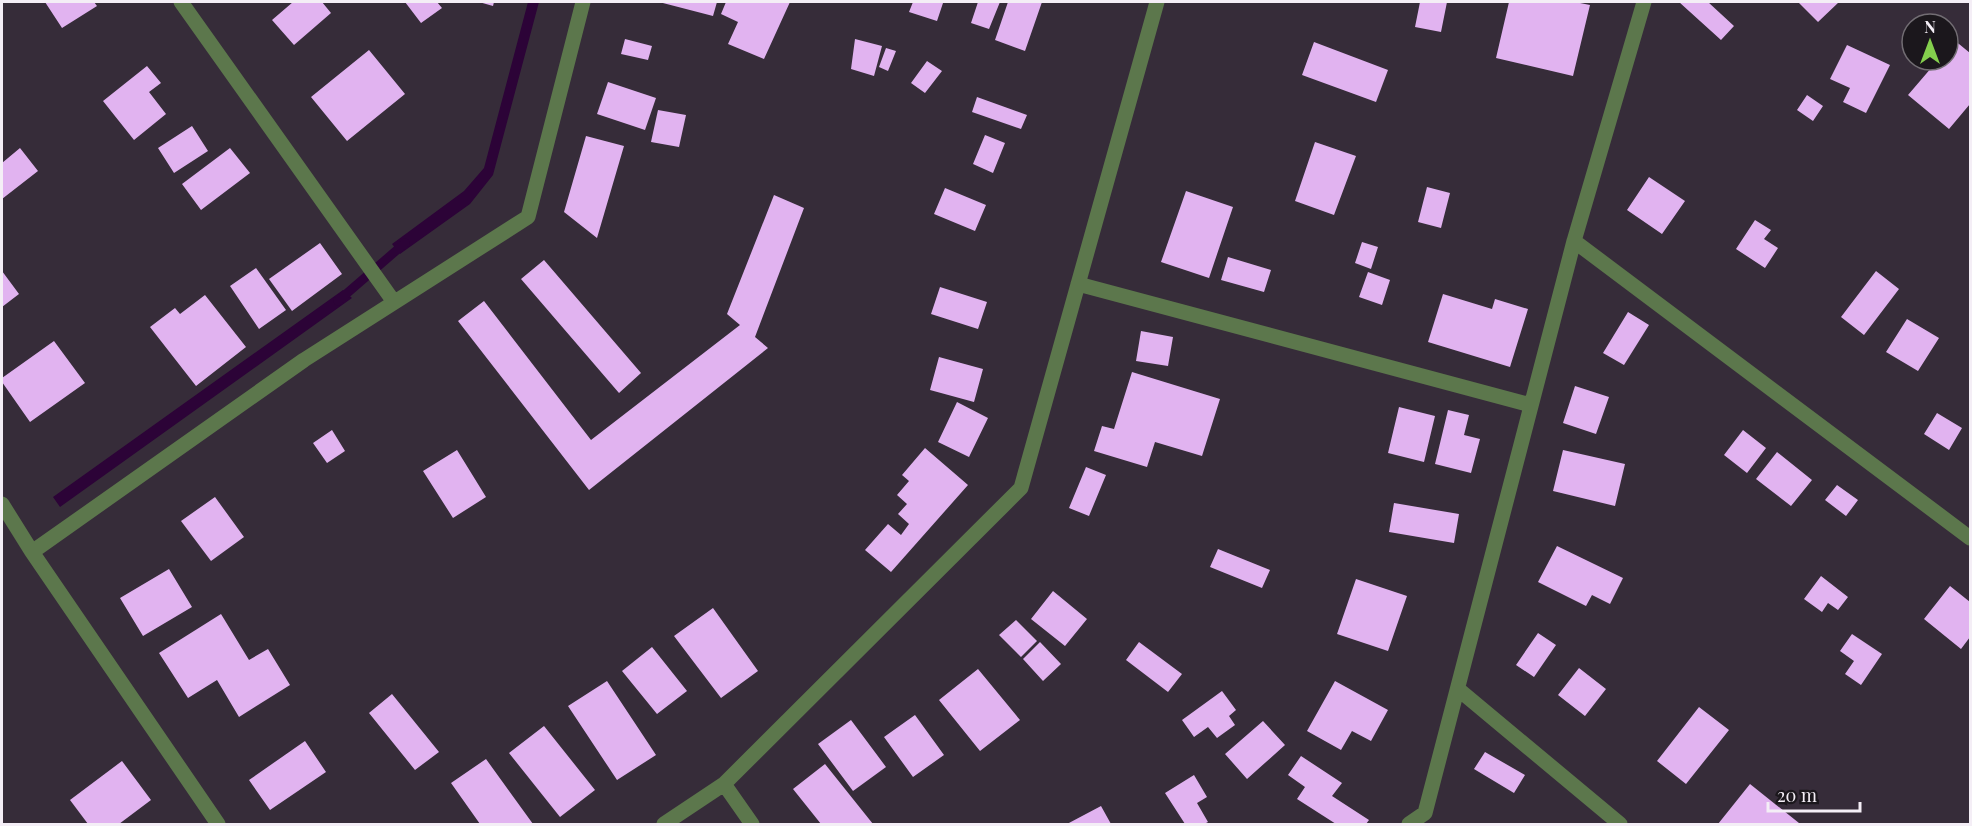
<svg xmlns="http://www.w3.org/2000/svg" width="1972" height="826" font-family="'Playfair Display',serif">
<rect width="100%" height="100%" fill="#362c39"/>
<path fill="#2c0337" d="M 528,2 L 539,2 L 493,175 L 470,204 L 400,254 L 392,244 L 464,191 L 484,168 Z
M 343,290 L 352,298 L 60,507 L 53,497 Z"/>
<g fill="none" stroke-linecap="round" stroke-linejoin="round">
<path stroke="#2c0337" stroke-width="9" d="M 338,301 L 405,243"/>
</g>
<path fill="#e1b3f0" d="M 45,2 L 94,2 L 97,6 L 62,28 Z
M 293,2 L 322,2 L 331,13 L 294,45 L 272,20 Z
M 405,2 L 437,2 L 442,8 L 421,23 Z
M 479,2 L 494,2 L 493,6 Z
M 659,2 L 717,2 L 713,16 Z
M 726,2 L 790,2 L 764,59 L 728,44 L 738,22 L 721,14 Z
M 913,2 L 943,3 L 937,21 L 909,12 Z
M 978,2 L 1000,2 L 989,29 L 971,23 Z
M 1008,2 L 1042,2 L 1025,51 L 995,40 Z
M 1420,2 L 1447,2 L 1441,32 L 1415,27 Z
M 1509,2 L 1575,2 L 1590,5 L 1573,76 L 1496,58 Z
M 1679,2 L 1708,2 L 1734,26 L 1721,40 Z
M 1798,2 L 1839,2 L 1818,22 Z
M 1948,35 L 1970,53 L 1970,104 L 1949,129 L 1908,95 L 1938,60 L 1948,60 Z
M 625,39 L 652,46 L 648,60 L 621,54 Z
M 855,39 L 882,46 L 874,76 L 851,69 Z
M 1314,42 L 1388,70 L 1376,102 L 1302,75 Z
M 1847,45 L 1890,65 L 1866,113 L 1843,102 L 1850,88 L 1830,79 Z
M 886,48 L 896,51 L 888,71 L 879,67 Z
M 369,50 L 405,94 L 347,141 L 311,97 Z
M 927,61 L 942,71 L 925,93 L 911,83 Z
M 147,66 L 161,83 L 149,92 L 166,114 L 134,140 L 103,101 Z
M 608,82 L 656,98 L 645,130 L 597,114 Z
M 1807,95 L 1823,106 L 1813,121 L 1797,110 Z
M 977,97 L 1027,115 L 1021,129 L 972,112 Z
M 658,110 L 686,115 L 679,147 L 651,142 Z
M 192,126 L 208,151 L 174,173 L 158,148 Z
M 985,135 L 1005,143 L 993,173 L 973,164 Z
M 586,136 L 624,146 L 597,238 L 564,212 Z
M 1315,142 L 1356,156 L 1334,215 L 1295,201 Z
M 20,148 L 38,171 L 2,199 L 2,163 Z
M 230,148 L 250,173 L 201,210 L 182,184 Z
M 1649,177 L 1685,201 L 1662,234 L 1627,210 Z
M 1427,187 L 1450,193 L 1441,228 L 1418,222 Z
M 945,188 L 986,205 L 975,231 L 934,214 Z
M 1186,191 L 1233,207 L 1209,278 L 1161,262 Z
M 774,195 L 804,208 L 755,337 L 768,348 L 589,490 L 458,321 L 484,301 L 591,440 L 740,325 L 727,314 Z
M 1755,220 L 1771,230 L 1764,239 L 1778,248 L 1765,268 L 1736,249 Z
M 1362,242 L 1378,247 L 1371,269 L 1355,263 Z
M 320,243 L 342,274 L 292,311 L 269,279 Z
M 1228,257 L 1271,270 L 1264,292 L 1221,280 Z
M 544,260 L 641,373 L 619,393 L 521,279 Z
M 256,268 L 286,310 L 259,329 L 230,286 Z
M 2,271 L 19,294 L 2,307 Z
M 1876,271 L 1899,289 L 1864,335 L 1841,317 Z
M 1368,272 L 1390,280 L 1382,305 L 1359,297 Z
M 940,287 L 987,302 L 978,329 L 931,314 Z
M 1443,294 L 1492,309 L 1495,299 L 1528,309 L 1510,367 L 1428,342 Z
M 205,295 L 246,347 L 196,386 L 150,327 L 175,308 L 180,314 Z
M 1628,312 L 1649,325 L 1624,365 L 1603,353 Z
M 1907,319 L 1939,338 L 1918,371 L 1886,352 Z
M 1141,331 L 1173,337 L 1168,366 L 1136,361 Z
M 54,341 L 85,383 L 30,422 L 2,382 L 2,378 Z
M 939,357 L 983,369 L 974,402 L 930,390 Z
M 1132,372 L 1220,399 L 1202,456 L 1155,442 L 1147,467 L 1094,451 L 1102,426 L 1114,429 Z
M 1575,386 L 1609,397 L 1596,434 L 1563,423 Z
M 957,402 L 988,418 L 969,457 L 938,442 Z
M 1399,407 L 1435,416 L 1424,462 L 1388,453 Z
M 1448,410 L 1469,415 L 1464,435 L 1480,439 L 1471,473 L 1435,464 Z
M 1937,413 L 1962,428 L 1949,450 L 1924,434 Z
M 332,430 L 345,451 L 327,463 L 313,443 Z
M 1743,430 L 1766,448 L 1747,473 L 1724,455 Z
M 925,448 L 968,485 L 891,572 L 865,550 L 888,524 L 901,535 L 909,524 L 898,514 L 907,504 L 897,495 L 909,481 L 902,475 Z
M 457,450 L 486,497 L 453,518 L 423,471 Z
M 1563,450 L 1625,464 L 1615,506 L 1553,491 Z
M 1777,452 L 1812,480 L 1791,506 L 1756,479 Z
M 1086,467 L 1106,475 L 1089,516 L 1069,508 Z
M 1837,485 L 1858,500 L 1846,516 L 1825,500 Z
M 215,497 L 244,537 L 211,561 L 181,521 Z
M 1394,503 L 1459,514 L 1454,543 L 1389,532 Z
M 1557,546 L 1623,578 L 1610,604 L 1592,595 L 1586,606 L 1538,582 Z
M 1218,549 L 1270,570 L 1262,588 L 1210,567 Z
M 169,569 L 192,607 L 143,636 L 120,598 Z
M 1821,576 L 1848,597 L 1838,610 L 1828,603 L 1822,612 L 1804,599 Z
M 1356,579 L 1407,596 L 1388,651 L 1337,634 Z
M 1950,586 L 1970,602 L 1970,637 L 1961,649 L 1924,619 Z
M 1053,591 L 1087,619 L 1065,646 L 1031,619 Z
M 713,608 L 758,671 L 721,698 L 674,636 Z
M 221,614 L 249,660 L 268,649 L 290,685 L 239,717 L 217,680 L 188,698 L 159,653 Z
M 1016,620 L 1037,641 L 1021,657 L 999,635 Z
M 1538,633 L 1556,645 L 1534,677 L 1516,665 Z
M 1852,634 L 1882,654 L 1861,685 L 1845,674 L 1854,661 L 1840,651 Z
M 1040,642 L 1061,664 L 1043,681 L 1023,659 Z
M 1139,642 L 1182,674 L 1168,692 L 1126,660 Z
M 652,647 L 687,691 L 657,714 L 622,671 Z
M 1579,668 L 1606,689 L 1585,716 L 1558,695 Z
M 978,669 L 1020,720 L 980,751 L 939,700 Z
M 607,681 L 656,755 L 617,780 L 568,706 Z
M 1335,681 L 1388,710 L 1371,741 L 1352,731 L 1341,750 L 1307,731 Z
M 1222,691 L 1236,710 L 1229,716 L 1235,725 L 1217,738 L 1208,727 L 1194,737 L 1182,720 Z
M 392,694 L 439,752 L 415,770 L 369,713 Z
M 1699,707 L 1729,730 L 1686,784 L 1657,761 Z
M 915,715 L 944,755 L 913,777 L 884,737 Z
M 851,720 L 886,767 L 853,791 L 818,744 Z
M 1263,721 L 1285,745 L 1247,779 L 1225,754 Z
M 544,726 L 595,790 L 560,817 L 509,753 Z
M 305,741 L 326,772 L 270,810 L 249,780 Z
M 1485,752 L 1525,775 L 1514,793 L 1474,769 Z
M 1301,756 L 1342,783 L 1332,796 L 1369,820 L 1366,824 L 1336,824 L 1297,799 L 1305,787 L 1288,775 Z
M 486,759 L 533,824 L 480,824 L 451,783 Z
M 122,761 L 151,800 L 119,824 L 88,824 L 70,800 Z
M 825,764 L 873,824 L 821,824 L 793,789 Z
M 1194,775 L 1207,797 L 1197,803 L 1208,822 L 1204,824 L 1185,824 L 1165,793 Z
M 1750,784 L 1799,823 L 1718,824 Z
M 1101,806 L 1111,824 L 1067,824 Z"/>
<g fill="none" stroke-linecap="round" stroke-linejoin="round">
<path stroke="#5c774c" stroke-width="15" d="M 181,2 L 394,302
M 1574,241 L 1970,538
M 1078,284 L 1531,405
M 2,504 L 32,552 L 218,824
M 32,552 L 304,360 L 528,217 L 583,2
M 1458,689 L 1620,824
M 724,784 L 752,824
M 664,824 L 724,784 L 1021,488 L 1157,2
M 1409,824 L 1425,813 L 1574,241 L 1644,2"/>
</g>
<rect width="1972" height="826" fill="none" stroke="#f4eef6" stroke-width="6"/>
<g transform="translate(1930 42)"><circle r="28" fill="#1b171c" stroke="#726d73" stroke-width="1.5"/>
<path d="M0-4.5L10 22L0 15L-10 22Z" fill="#84cf4d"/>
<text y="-9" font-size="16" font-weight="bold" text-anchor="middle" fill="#f4eef6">N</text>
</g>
<path d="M1768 802v9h92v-9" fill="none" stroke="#f4eef6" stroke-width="3"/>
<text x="1777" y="802" font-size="18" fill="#f4eef6" stroke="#1b171c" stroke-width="4.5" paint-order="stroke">20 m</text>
</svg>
